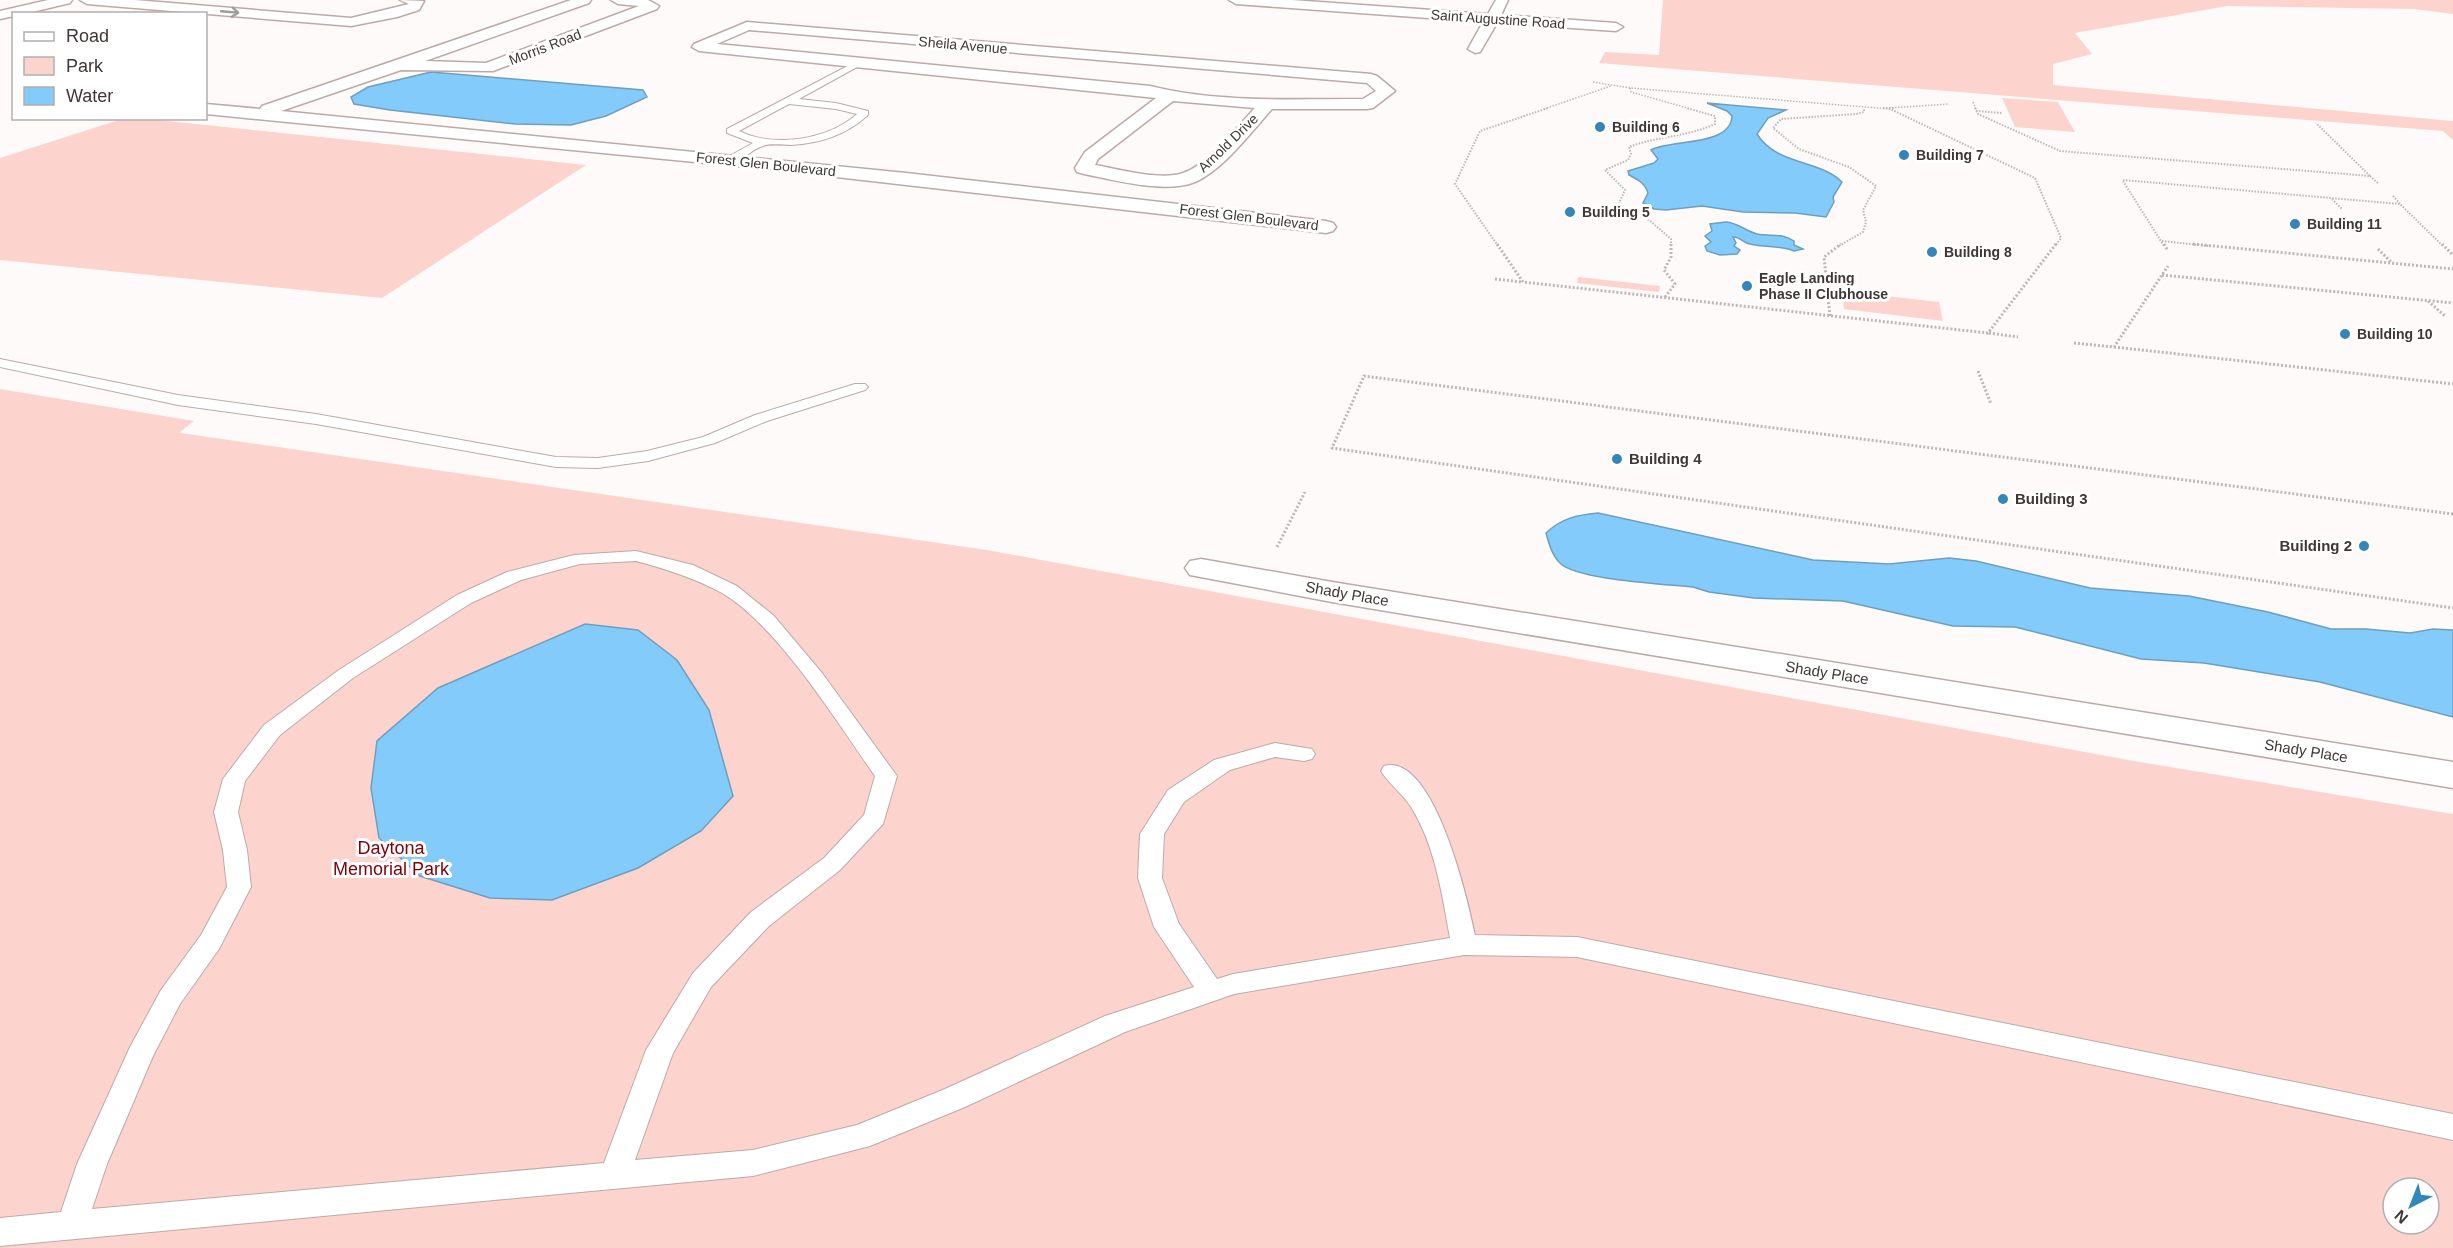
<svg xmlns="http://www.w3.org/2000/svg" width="2453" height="1248" font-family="Arial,sans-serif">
<rect width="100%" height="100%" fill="#fefaf9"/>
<path fill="#fdd3ce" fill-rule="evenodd" d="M 1663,0 L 2453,0 L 2453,14 L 2414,9 L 2227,6 L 2075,33 L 2092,54 L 2053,64 L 2053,85 L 2453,121 L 2453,140 L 2443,131 L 1599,63 L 1605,52 L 1659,55 Z
M 2002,98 L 2058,102 L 2075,132 L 2015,127 Z
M 149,118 L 149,119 L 586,165 L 382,298 L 0,260 L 0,158 L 122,119 Z
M 1578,277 L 1660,286 L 1659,292 L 1577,283 Z
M 1842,291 L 1939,302 L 1943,321 L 1844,309 Z
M 0,389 L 194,421 L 180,432 L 181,433 L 987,550 L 2134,761 L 2453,814 L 2453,1248 L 0,1248 ZM 2393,1188 L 2429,1188 L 2429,1224 L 2393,1224 Z"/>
<path fill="#83cbfa" stroke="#6e9fbf" stroke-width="1.5" d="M 431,72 L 643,90 L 647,97 L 606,116 L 571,125 L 515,124 L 390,110 L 354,104 L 351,97 L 368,87 Z
M 1707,103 L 1786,110 L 1768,118 L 1757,134 C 1777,166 1819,159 1842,182 L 1833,197 L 1834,202 L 1826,217 L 1795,213 L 1743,212 L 1702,206 L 1666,210 L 1654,209 L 1643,203 L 1648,193 C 1645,183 1637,179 1629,175 L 1628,171 L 1654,163 L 1658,159 L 1651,150 C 1670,139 1731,147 1732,116 L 1727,111 Z
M 1726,222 C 1739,223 1745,231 1757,234 C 1770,237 1781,232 1794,241 L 1794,245 L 1803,249 L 1794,251 C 1780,245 1765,248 1750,244 C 1743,243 1741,237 1733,237 L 1736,243 L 1734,246 L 1740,250 L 1737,254 L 1720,255 L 1707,251 L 1705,246 L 1711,242 L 1705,236 L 1712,231 L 1710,224 Z
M 1598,513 L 1813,560 L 1889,564 L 1949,558 L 1976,561 L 2090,588 L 2189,596 L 2268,612 L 2331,629 L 2366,629 L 2410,633 L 2433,629 L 2453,630 L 2453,717 L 2320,682 L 2204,663 L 2141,659 L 2015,627 L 1953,626 L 1843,601 L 1754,598 L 1709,592 L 1693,587 C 1666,584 1576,580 1560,563 C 1552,555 1549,544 1546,533 C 1562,518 1577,515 1598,513 Z
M 585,624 L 638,630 L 677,660 L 709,710 L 733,796 L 701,831 L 638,868 L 552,900 L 490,898 L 420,876 L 379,838 L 371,788 L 377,741 L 438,688 Z"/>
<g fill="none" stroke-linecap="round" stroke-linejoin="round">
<defs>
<path id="lane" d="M 859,60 L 866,62 L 799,99 L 836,103 L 868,111 L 868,115 C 846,135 821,143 791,145 C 783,145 771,143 763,146 C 751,149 740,165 726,162 L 726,158 L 753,143 L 727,133 L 727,129 ZM 789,104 L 836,109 L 857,114 C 828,140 774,148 739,131 Z
M 0,359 L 178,395 L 316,414 L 556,457 L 598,458 L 647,451 L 703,437 L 755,415 L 855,384 L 865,384 L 868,387 L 865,390 L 767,421 L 715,443 L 648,461 L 598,468 L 556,467 L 316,424 L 178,405 L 0,367 Z
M 636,551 L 693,565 L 737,586 L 774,616 L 822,673 L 897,776 L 883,824 L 840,870 L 769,926 L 711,987 L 673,1053 L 635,1160 L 753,1150 L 857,1125 L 945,1089 L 1105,1016 L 1194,987 L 1154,927 L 1138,878 L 1140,834 L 1168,790 L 1214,760 L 1275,743 L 1312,749 L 1315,754 L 1312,759 L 1304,761 L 1275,757 L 1230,770 L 1184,802 L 1164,834 L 1162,878 L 1179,924 L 1217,979 L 1233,974 L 1450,938 C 1442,894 1435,845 1411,807 C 1402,793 1389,784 1381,771 L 1384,766 C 1434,752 1468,901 1475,935 L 1577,937 L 2453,1114 L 2453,1140 L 1577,957 L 1464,955 L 1234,994 L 1125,1032 L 965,1107 L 870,1146 L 753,1176 L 0,1246 L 0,1218 L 61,1212 L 77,1164 L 130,1047 L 161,990 L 201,935 L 227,887 L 223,850 L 214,812 L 223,779 L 264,725 L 339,670 L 457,595 L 507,572 L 574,555 ZM 636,561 C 666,569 695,578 722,593 C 778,626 837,722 875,776 L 864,815 L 824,858 L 751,912 L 693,973 L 646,1050 L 604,1163 L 92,1209 L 107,1164 L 153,1056 L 180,1004 L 219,949 L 251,887 L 247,850 L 238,812 L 245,781 L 280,735 L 353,678 L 471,603 L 521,580 L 580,564 Z"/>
<path id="street" d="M 48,0 L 72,0 L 70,3 L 24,14 L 14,14 L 14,16 L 0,19 L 0,11 Z
M 80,0 L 135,0 L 351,18 L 409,4 L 400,0 L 424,1 L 419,10 L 397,17 L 351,26 L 87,4 Z
M 571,0 L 591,0 L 589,3 L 425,61 L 486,63 L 639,6 L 618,4 L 611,0 L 648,0 L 659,6 L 657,9 L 493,71 L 401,70 L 281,111 L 906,173 L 1326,221 L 1333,223 L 1336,227 L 1333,231 L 1326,233 L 766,169 L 206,114 L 206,104 L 260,109 L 262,106 Z
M 1229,0 L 1292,0 L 1488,14 L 1496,0 L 1508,0 L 1501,15 L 1616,23 L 1623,27 L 1616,31 L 1497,23 L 1480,52 L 1475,53 L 1468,49 L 1483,22 L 1236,4 Z
M 747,22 L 1371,74 L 1377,76 L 1395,91 L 1373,108 L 1367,109 L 1272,109 C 1251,132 1223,170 1195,182 C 1165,194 1114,180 1084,174 L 1077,172 L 1075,168 L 1085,152 L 1156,98 L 699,51 L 692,47 L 694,44 ZM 749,30 L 1367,83 L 1376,91 L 1363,99 C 1294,99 1217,103 1150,86 L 717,44 ZM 1173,101 L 1255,108 C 1237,127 1208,165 1183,173 C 1161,181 1117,169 1095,165 L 1098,159 Z
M 1201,559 L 1332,582 L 2453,762 L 2453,788 L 1332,602 L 1190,575 L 1185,568 L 1190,561 Z"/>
</defs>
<use href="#lane" stroke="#bdaaa8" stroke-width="2"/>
<use href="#street" stroke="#bdaaa8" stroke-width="3"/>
<path stroke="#bdb8b7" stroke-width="1.5" stroke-dasharray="1.5 1.5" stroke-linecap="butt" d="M 1593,82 L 1630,88 L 1890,109
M 1630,88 L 1631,92 L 1691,109
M 1973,102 L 1976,109
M 1889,108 L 1949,104
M 1544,109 L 1611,86"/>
<path stroke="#bdb8b7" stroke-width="2" stroke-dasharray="1.5 1.5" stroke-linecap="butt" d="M 1883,108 L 1888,108 L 2035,178 L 2061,238 L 2055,246
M 1889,108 L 1895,108
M 1975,108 L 1978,114 L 2060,151 L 2370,176 L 2316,123
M 1976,111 L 2002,113
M 2370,176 L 2379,184
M 2123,180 L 2400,204 L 2443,246
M 2123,181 L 2164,246
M 2393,196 L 2400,204
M 2332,199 L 2342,209
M 2162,241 L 2209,246
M 1498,246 L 1455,184 L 1480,131 L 1548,108
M 1671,246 L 1671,239 L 1649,220 L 1621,210 L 1619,203 L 1625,190 L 1605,170 L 1628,160 L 1631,154 L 1629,147 C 1657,136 1687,137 1715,124 L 1715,116 L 1686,108
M 1839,246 L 1863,232 L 1866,222 L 1863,210 L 1876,186 L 1849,167 L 1799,149 L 1773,128 L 1781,119 L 1856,114 L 1864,112 L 1864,108"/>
<path stroke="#bdb8b7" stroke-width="3" stroke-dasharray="2 2" stroke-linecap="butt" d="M 1497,244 L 1523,282 L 1988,333 L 2056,244
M 2164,244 L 2168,251
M 2193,244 L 2453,269
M 2442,244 L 2453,255
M 2378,249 L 2392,263
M 2162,275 L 2453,303
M 1495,279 L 1522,282
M 1665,297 L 1675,284 L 1664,270 L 1671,257 L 1671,244
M 2428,301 L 2445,316
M 1830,316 L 1824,257 L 1841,244
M 1989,333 L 2018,337
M 2074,343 L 2114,347 L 2168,266
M 2114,347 L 2453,384
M 1978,371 L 1991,404
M 2453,514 L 1364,376 L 1332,448 L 2453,608
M 1277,547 L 1305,492"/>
<use href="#lane" fill="#fff" fill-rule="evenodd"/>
<use href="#street" fill="#fff" fill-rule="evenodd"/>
</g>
<defs><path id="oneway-shaft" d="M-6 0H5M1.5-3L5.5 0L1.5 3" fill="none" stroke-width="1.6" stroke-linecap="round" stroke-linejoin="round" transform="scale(1.5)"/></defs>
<use stroke="#9e9b9a" href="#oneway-shaft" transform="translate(230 12) rotate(5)"/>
<g fill="#3386b7" stroke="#fff" stroke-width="2">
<circle cx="1600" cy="127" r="6"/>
<circle cx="1904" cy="155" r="6"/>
<circle cx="1570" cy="212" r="6"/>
<circle cx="2295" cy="224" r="6"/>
<circle cx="1932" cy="252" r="6"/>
<circle cx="1747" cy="286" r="6"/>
<circle cx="2345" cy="334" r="6"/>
<circle cx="1617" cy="459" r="6"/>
<circle cx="2003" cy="499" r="6"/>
<circle cx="2364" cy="546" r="6"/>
</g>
<g text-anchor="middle" stroke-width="6" stroke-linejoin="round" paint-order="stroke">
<g font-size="14" fill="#3e3735" stroke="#fff">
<text transform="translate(1498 19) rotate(4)" y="5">Saint Augustine Road</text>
<text transform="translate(963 45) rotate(5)" y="5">Sheila Avenue</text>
<text transform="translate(545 47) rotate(-21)" y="5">Morris Road</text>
<text transform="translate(1228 143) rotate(-44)" y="5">Arnold Drive</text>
<text transform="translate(766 164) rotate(6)" y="5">Forest Glen Boulevard</text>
<text transform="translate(1249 217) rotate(7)" y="5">Forest Glen Boulevard</text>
</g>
<g font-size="14" font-weight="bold" fill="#3e3735" stroke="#fff" text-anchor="start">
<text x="1612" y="132">Building 6</text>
<text x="1916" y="160">Building 7</text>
<text x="1582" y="217">Building 5</text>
<text x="2307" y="229">Building 11</text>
<text x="1944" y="257">Building 8</text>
<text x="1759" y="283">Eagle Landing<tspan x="1759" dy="16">Phase II Clubhouse</tspan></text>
<text x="2357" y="339">Building 10</text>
</g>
<g font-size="15" font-weight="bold" fill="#3e3735" stroke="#fff" text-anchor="start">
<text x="1629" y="464">Building 4</text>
<text x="2015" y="504">Building 3</text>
<text x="2352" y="551" text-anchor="end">Building 2</text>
</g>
<g font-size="15" fill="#3e3735" stroke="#fff">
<text transform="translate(1347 594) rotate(10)" y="5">Shady Place</text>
<text transform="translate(1827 673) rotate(9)" y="5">Shady Place</text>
<text transform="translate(2306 751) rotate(9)" y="5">Shady Place</text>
</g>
<g font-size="18" fill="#7f0009" stroke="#fff">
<text x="391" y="854">Daytona<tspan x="391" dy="21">Memorial Park</tspan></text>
</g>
</g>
<rect x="12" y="12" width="195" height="108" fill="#ffffff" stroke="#b2afae" stroke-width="1.5"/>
<rect x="24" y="32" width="30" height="9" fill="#ffffff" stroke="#b2afae" stroke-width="1.5"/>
<text x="66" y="42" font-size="18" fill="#3e3735">Road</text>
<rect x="24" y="57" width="30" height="18" fill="#fdd3ce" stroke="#b2afae" stroke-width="1.5"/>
<text x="66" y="72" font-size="18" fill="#3e3735">Park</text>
<rect x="24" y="87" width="30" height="18" fill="#83cbfa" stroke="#b2afae" stroke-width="1.5"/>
<text x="66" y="102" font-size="18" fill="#3e3735">Water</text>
<g transform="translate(2411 1206) rotate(222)"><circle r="28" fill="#ffffff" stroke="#b2afae" stroke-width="1.5"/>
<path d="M0-4.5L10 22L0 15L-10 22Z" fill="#3386b7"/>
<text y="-9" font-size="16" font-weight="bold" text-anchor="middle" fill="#3e3735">N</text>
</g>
</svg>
